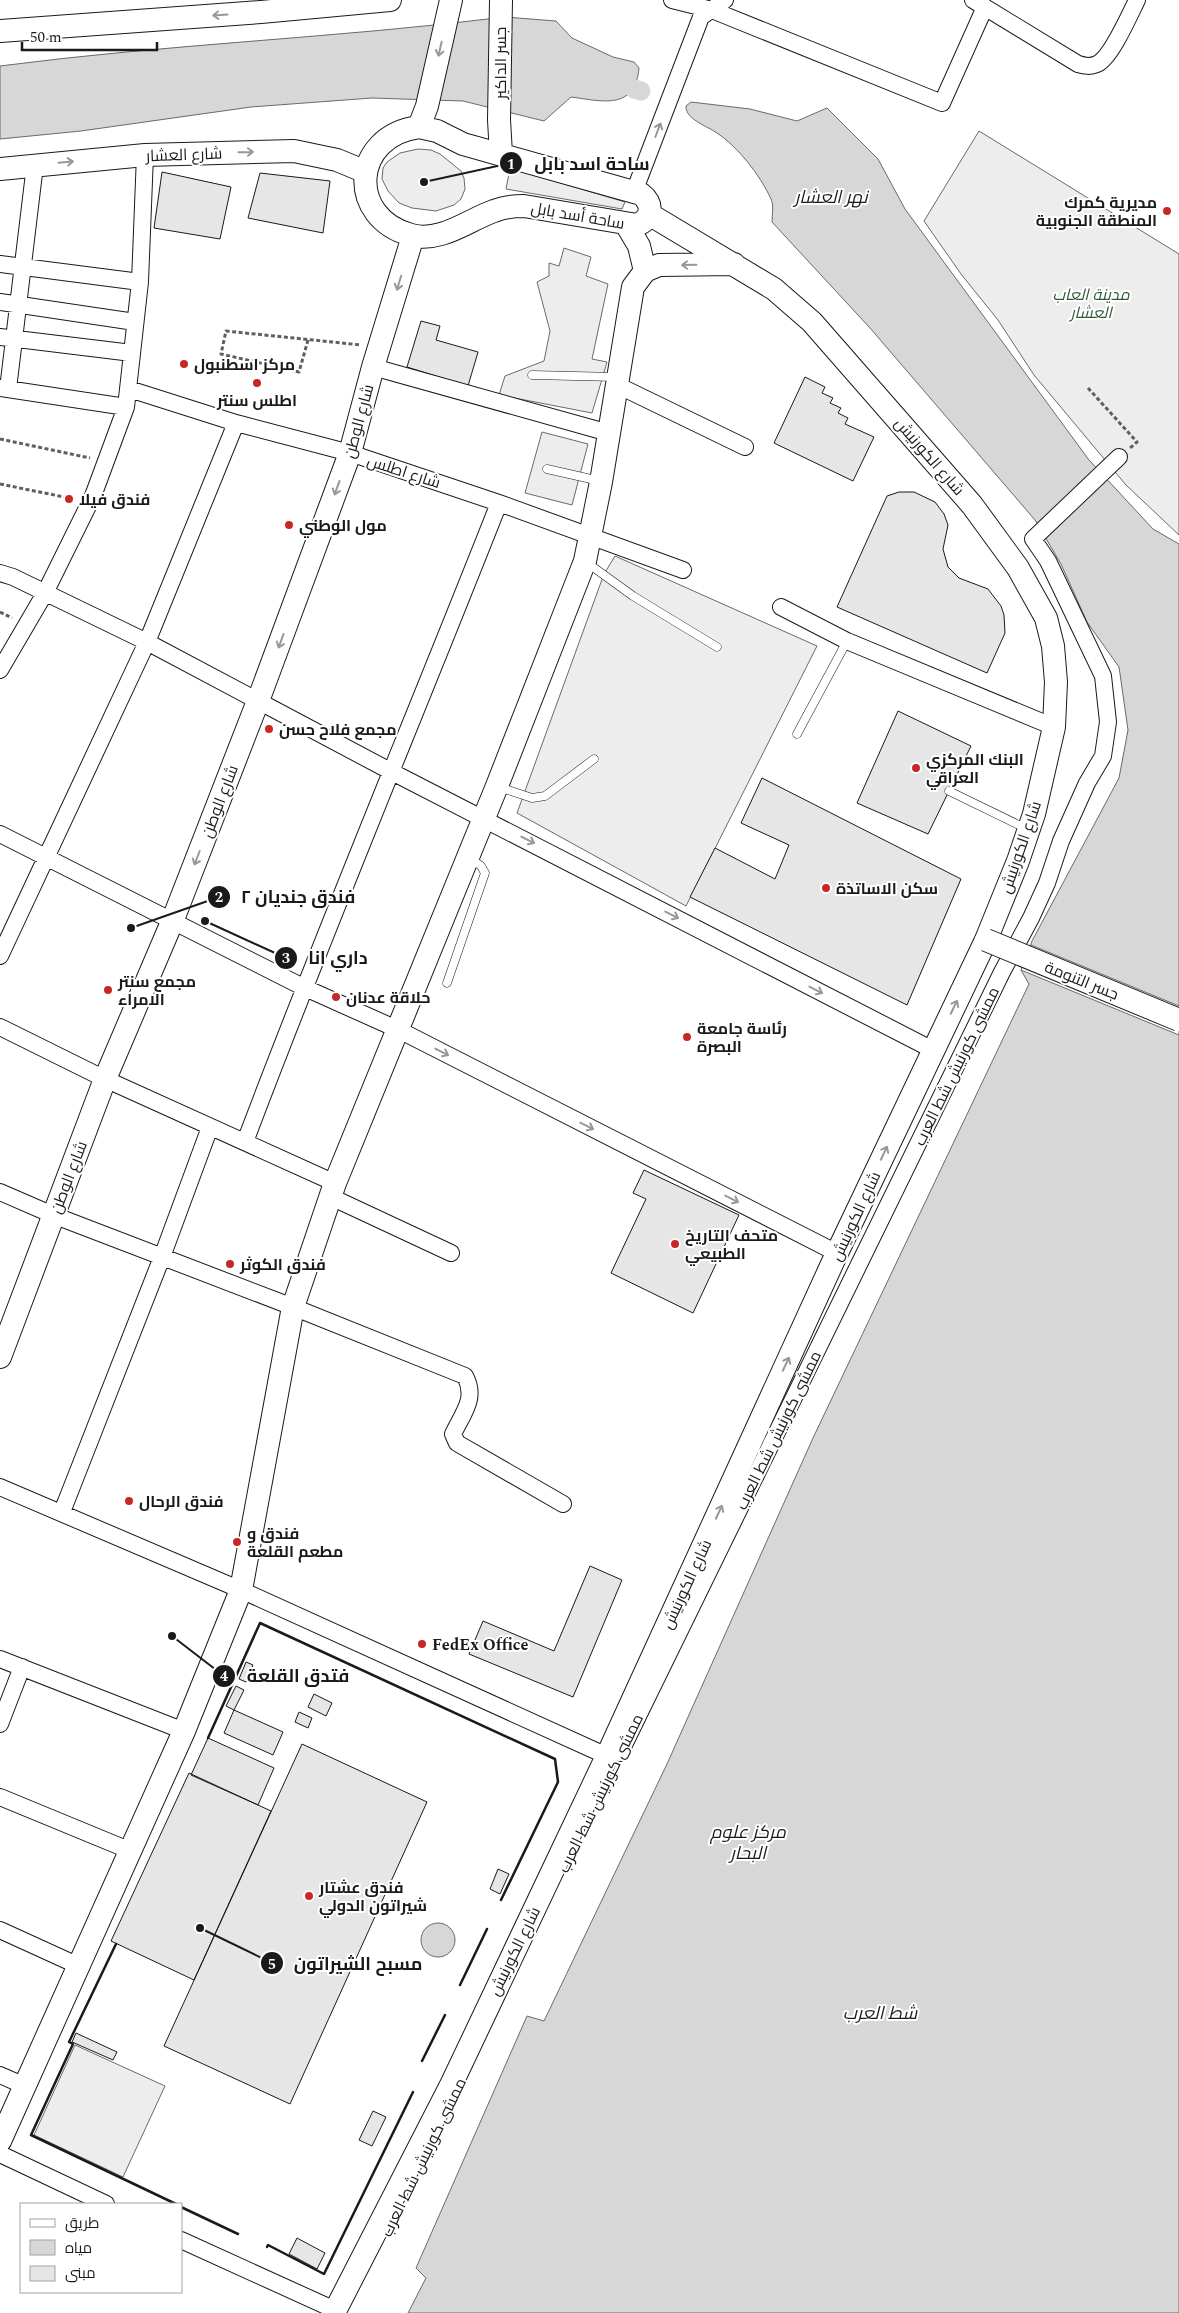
<svg xmlns="http://www.w3.org/2000/svg" width="1179" height="2313" font-family="Spectral,Cairo,serif">
<rect width="100%" height="100%" fill="#fff"/>
<path fill="#ededed" stroke="#6a6a6a" d="M 979,131 L 1179,254 L 1179,535 L 1126,485 L 1034,375 L 998,320 L 961,274 L 924,221 Z
M 418,149 L 431,150 L 440,154 L 461,171 L 464,178 L 465,189 L 461,199 L 454,205 L 436,211 L 412,208 L 399,203 L 388,191 L 382,179 L 383,168 L 387,162 L 400,153 Z
M 510,168 L 625,202 L 622,209 L 506,189 Z
M 564,248 L 591,257 L 586,276 L 608,284 L 592,359 L 607,362 L 592,413 L 499,395 L 505,376 L 544,361 L 550,331 L 537,282 L 549,276 L 549,263 L 559,266 Z
M 542,432 L 588,444 L 572,505 L 525,493 Z
M 615,556 L 817,646 L 686,906 L 517,813 L 604,574 Z
M 75,2045 L 165,2086 L 123,2177 L 34,2135 Z"/>
<path fill="#d7d7d7" stroke="#6a6a6a" d="M 505,17 L 556,21 L 572,38 L 613,57 L 634,62 L 639,68 C 635,111 602,101 571,97 L 544,121 L 463,101 L 372,98 L 251,107 L 81,131 L 0,139 L 0,66 C 168,44 338,38 505,17 Z
M 691,102 L 750,109 L 797,121 L 827,108 L 878,159 L 905,209 L 1089,460 L 1153,529 L 1179,544 L 1179,2313 L 408,2313 L 426,2278 L 416,2268 L 527,2016 L 544,2021 L 667,1764 L 813,1438 L 1029,984 L 1021,970 L 1032,941 L 1119,778 L 1128,730 L 1119,667 L 1087,622 L 1061,564 L 1035,520 L 870,328 L 772,222 C 772,215 774,205 771,199 C 760,175 738,147 717,133 C 707,126 685,119 686,106 Z
M421 1940a17 17 0 1 1 34 0a17 17 0 1 1-34 0Z"/>
<path fill="#fff" stroke="#6a6a6a" d="M 1031,945 L 1179,1006 L 1179,1035 L 1021,970 Z"/>
<g fill="none" stroke-linecap="round" stroke-linejoin="round">
<path stroke="#d7d7d7" stroke-width="19" d="M 634,89 L 641,91"/>
</g>
<path fill="#e6e6e6" stroke="#1a1a1a" d="M 162,172 L 231,187 L 220,239 L 154,228 Z
M 260,173 L 330,181 L 323,233 L 248,218 Z
M 421,321 L 440,326 L 436,340 L 478,352 L 468,386 L 407,367 Z
M 805,377 L 825,387 L 822,393 L 833,398 L 830,403 L 841,408 L 838,413 L 848,418 L 845,424 L 874,437 L 853,481 L 774,443 Z
M 899,492 L 914,492 L 935,502 L 944,514 L 948,525 L 943,549 L 948,567 L 959,578 L 988,589 L 1001,606 L 1004,615 L 1005,633 L 987,673 L 837,607 L 887,496 Z
M 898,711 L 971,746 L 928,834 L 857,803 Z
M 762,778 L 961,879 L 907,1005 L 690,897 L 715,848 L 775,879 L 789,845 L 741,823 Z
M 644,1170 L 739,1215 L 693,1313 L 611,1273 L 646,1199 L 633,1193 Z
M 590,1566 L 622,1580 L 573,1697 L 469,1654 L 483,1621 L 554,1651 Z
M 246,1662 L 253,1665 L 246,1682 L 239,1679 Z
M 236,1686 L 244,1690 L 234,1710 L 226,1706 Z
M 314,1694 L 332,1703 L 326,1716 L 308,1707 Z
M 234,1710 L 283,1732 L 273,1755 L 224,1733 Z
M 299,1712 L 312,1718 L 308,1728 L 295,1722 Z
M 208,1738 L 274,1768 L 258,1805 L 191,1775 Z
M 302,1744 L 427,1802 L 290,2104 L 164,2046 Z
M 189,1773 L 271,1811 L 194,1980 L 111,1941 Z
M 498,1869 L 509,1874 L 500,1894 L 490,1889 Z
M 76,2033 L 117,2052 L 113,2060 L 72,2042 Z
M 373,2111 L 386,2117 L 372,2146 L 359,2140 Z
M 297,2238 L 325,2253 L 317,2269 L 289,2254 Z"/>
<g fill="none" stroke-linecap="round" stroke-linejoin="round">
<defs>
<path id="lane" d="M 532,375 L 617,377
M 547,469 L 600,481
M 586,562 L 633,596 L 717,647
M 797,734 L 847,641
M 499,787 L 532,798 L 545,796 L 594,759
M 949,791 L 1027,829
M 447,983 L 485,873 L 481,866 L 470,858"/>
<path id="street" d="M 672,0 L 712,10 L 942,103 L 985,7
M 973,0 L 1078,64 C 1085,66 1090,67 1097,64 C 1111,58 1130,14 1137,0
M 634,192 L 701,17 L 725,0
M 0,264 L 140,282
M 0,302 L 135,322
M 0,337 L 132,353
M 373,367 L 609,433
M 617,385 L 745,447
M 0,388 L 126,407
M 8,389 L 35,165
M 129,389 L 236,423 L 350,453 L 499,503 L 683,570
M 0,573 L 13,577 L 147,642 L 392,772 L 933,1050
M 781,607 L 847,641 L 1054,727
M 0,670 L 45,593 L 93,496 L 126,407 L 140,282 L 145,155
M 0,834 L 303,987 L 399,1030 L 837,1253
M 0,956 L 147,642 L 236,423
M 0,1027 L 105,1079 L 335,1183
M 245,1142 C 326,927 415,716 499,503
M 0,1192 L 53,1215 L 293,1307 L 465,1376 C 477,1398 463,1413 453,1434 L 457,1443 L 563,1504
M 331,1197 L 451,1253
M 0,1487 L 241,1590 L 607,1756
M 62,1512 L 162,1257 L 210,1127
M 0,1659 L 184,1731
M 0,1724 L 22,1667
M 620,1753 L 1002,972 L 1031,918 L 1047,883 L 1061,841 L 1087,783 L 1103,756 L 1108,722 L 1103,676 L 1048,561 L 1033,539 L 1119,457
M 0,1797 L 131,1851
M 0,1930 L 79,1966
M 0,2075 L 25,2086
M 0,2154 L 106,2204
M 181,2240 L 335,2310"/>
<path id="secondary" d="M 501,0 L 499,120 L 501,154
M 0,31 L 261,12 L 390,0
M 419,127 L 437,131 L 463,144 L 641,194 C 654,204 652,219 637,225 L 524,206 C 514,206 504,207 494,211 C 468,220 441,243 411,235 C 347,218 351,136 419,127 Z
M 419,127 L 427,106 L 451,0
M 0,169 L 145,155 L 294,151 L 337,160 L 366,172
M 626,224 L 639,246 L 645,271
M 0,1357 L 105,1079 L 172,922 L 258,701 L 350,453 L 373,367 L 413,236
M 0,2141 L 184,1731 L 241,1590 L 293,1307 L 335,1183 L 497,786 L 585,561 L 601,482 L 633,287 L 645,271 L 659,265 L 734,264
M 334,2313 L 452,2083 L 607,1756 L 837,1253 L 986,940 L 1018,861 L 1034,814 L 1054,727 L 1056,682 L 1053,646 L 1046,618 L 1018,568 L 972,505 L 812,322 L 774,289 L 649,214"/>
</defs>
<use href="#lane" stroke="#1a1a1a" stroke-width="9"/>
<use href="#street" stroke="#1a1a1a" stroke-width="18"/>
<use href="#secondary" stroke="#1a1a1a" stroke-width="24"/>
<path stroke="#5f5f5f" stroke-width="3" stroke-dasharray="4 2.5" stroke-linecap="butt" d="M 308,340 L 299,372 L 221,354 L 226,331 L 361,345
M 1088,388 L 1137,442 L 1130,448
M 0,439 L 90,458
M 0,484 L 74,499
M 0,612 L 12,618"/>
<use href="#lane" stroke="#fff" stroke-width="8"/>
<use href="#street" stroke="#fff" stroke-width="16"/>
<use href="#secondary" stroke="#fff" stroke-width="22"/>
<defs>
<path id="secondary-bridge" d="M 986,940 L 1179,1020"/>
</defs>
<use href="#secondary-bridge" stroke="#1a1a1a" stroke-width="24" stroke-linecap="butt"/>
<use href="#secondary-bridge" stroke="#fff" stroke-width="22"/>
<path stroke="#1a1a1a" stroke-width="2.5" d="M 208,1738 L 260,1623 L 555,1759 L 558,1782 L 501,1900
M 116,1944 L 69,2042 L 73,2044 L 31,2135 L 176,2204
M 460,1985 L 487,1929
M 422,2061 L 445,2015
M 181,2207 L 238,2234
M 267,2247 L 268,2245 L 324,2274 L 413,2092"/>
</g>
<defs><path id="oneway-shaft" d="M-6 0H5M1.5-3L5.5 0L1.5 3" fill="none" stroke-width="1.6" stroke-linecap="round" stroke-linejoin="round" transform="scale(1.25)"/></defs>
<g stroke="#989898">
<use href="#oneway-shaft" transform="translate(220 15) rotate(176)"/>
<use href="#oneway-shaft" transform="translate(440 49) rotate(103)"/>
<use href="#oneway-shaft" transform="translate(658 130) rotate(-69)"/>
<use href="#oneway-shaft" transform="translate(246 152) rotate(-1)"/>
<use href="#oneway-shaft" transform="translate(66 162) rotate(-5)"/>
<use href="#oneway-shaft" transform="translate(689 265) rotate(179)"/>
<use href="#oneway-shaft" transform="translate(399 283) rotate(107)"/>
<use href="#oneway-shaft" transform="translate(337 488) rotate(110)"/>
<use href="#oneway-shaft" transform="translate(281 641) rotate(110)"/>
<use href="#oneway-shaft" transform="translate(528 840) rotate(27)"/>
<use href="#oneway-shaft" transform="translate(197 858) rotate(111)"/>
<use href="#oneway-shaft" transform="translate(672 915) rotate(27)"/>
<use href="#oneway-shaft" transform="translate(816 990) rotate(27)"/>
<use href="#oneway-shaft" transform="translate(954 1007) rotate(-64)"/>
<use href="#oneway-shaft" transform="translate(442 1052) rotate(27)"/>
<use href="#oneway-shaft" transform="translate(587 1126) rotate(27)"/>
<use href="#oneway-shaft" transform="translate(884 1153) rotate(-65)"/>
<use href="#oneway-shaft" transform="translate(732 1199) rotate(27)"/>
<use href="#oneway-shaft" transform="translate(786 1364) rotate(-65)"/>
<use href="#oneway-shaft" transform="translate(719 1512) rotate(-65)"/>
</g>
<g fill="#c62828" stroke="#fff" stroke-width="2">
<circle cx="1167" cy="211" r="5"/>
<circle cx="184" cy="364" r="5"/>
<circle cx="257" cy="383" r="5"/>
<circle cx="69" cy="499" r="5"/>
<circle cx="289" cy="525" r="5"/>
<circle cx="269" cy="729" r="5"/>
<circle cx="916" cy="768" r="5"/>
<circle cx="826" cy="888" r="5"/>
<circle cx="108" cy="990" r="5"/>
<circle cx="336" cy="997" r="5"/>
<circle cx="687" cy="1037" r="5"/>
<circle cx="675" cy="1244" r="5"/>
<circle cx="230" cy="1264" r="5"/>
<circle cx="129" cy="1501" r="5"/>
<circle cx="237" cy="1542" r="5"/>
<circle cx="422" cy="1644" r="5"/>
<circle cx="309" cy="1896" r="5"/>
</g>
<g text-anchor="middle" stroke-width="4" stroke-linejoin="round" paint-order="stroke">
<g font-size="16" fill="#1a1a1a" stroke="#fff">
<text transform="translate(500 63) rotate(-90)" y="6">جسر الداكير</text>
<text transform="translate(184 154) rotate(-2)" y="6">شارع العشار</text>
<text transform="translate(578 215) rotate(10)" y="6">ساحة أسد بابل</text>
<text transform="translate(358 421) rotate(-75)" y="6">شارع الوطن</text>
<text transform="translate(930 456) rotate(49)" y="6">شارع الكورنيش</text>
<text transform="translate(404 471) rotate(18)" y="6">شارع اطلس</text>
<text transform="translate(219 801) rotate(-69)" y="6">شارع الوطن</text>
<text transform="translate(1020 847) rotate(-71)" y="6">شارع الكورنيش</text>
<text transform="translate(1082 980) rotate(22)" y="6">جسر التنومة</text>
<text transform="translate(956 1066) rotate(-64)" y="6">ممشى كورنيش شط العرب</text>
<text transform="translate(68 1177) rotate(-69)" y="6">شارع الوطن</text>
<text transform="translate(855 1216) rotate(-65)" y="6">شارع الكورنيش</text>
<text transform="translate(778 1430) rotate(-64)" y="6">ممشى كورنيش شط العرب</text>
<text transform="translate(686 1584) rotate(-65)" y="6">شارع الكورنيش</text>
<text transform="translate(600 1793) rotate(-64)" y="6">ممشى كورنيش شط العرب</text>
<text transform="translate(514 1951) rotate(-64)" y="6">شارع الكورنيش</text>
<text transform="translate(423 2157) rotate(-64)" y="6">ممشى كورنيش شط العرب</text>
</g>
<g font-size="16" font-weight="bold" fill="#1a1a1a" stroke="#fff" text-anchor="start">
<text x="1157" y="208" text-anchor="end">مديرية كمرك<tspan x="1157" dy="18">المنطقة الجنوبية</tspan></text>
<text x="194" y="370">مركز اسطنبول</text>
<text x="257" y="406" text-anchor="middle">اطلس سنتر</text>
<text x="79" y="505">فندق فيلا</text>
<text x="299" y="531">مول الوطني</text>
<text x="279" y="735">مجمع فلاح حسن</text>
<text x="926" y="765">البنك المركزي<tspan x="926" dy="18">العراقي</tspan></text>
<text x="836" y="894">سكن الاساتذة</text>
<text x="118" y="987">مجمع سنتر<tspan x="118" dy="18">الامراء</tspan></text>
<text x="346" y="1003">حلاقة عدنان</text>
<text x="697" y="1034">رئاسة جامعة<tspan x="697" dy="18">البصرة</tspan></text>
<text x="685" y="1241">متحف التاريخ<tspan x="685" dy="18">الطبيعي</tspan></text>
<text x="240" y="1270">فندق الكوثر</text>
<text x="139" y="1507">فندق الرحال</text>
<text x="247" y="1539">فندق و<tspan x="247" dy="18">مطعم القلعة</tspan></text>
<text x="432" y="1650">FedEx Office</text>
<text x="319" y="1893">فندق عشتار<tspan x="319" dy="18">شيراتون الدولي</tspan></text>
</g>
<g font-size="16" font-style="italic" fill="#2b5a34" stroke="#fff">
<text x="1091" y="300">مدينة العاب<tspan x="1091" dy="18">العشار</tspan></text>
</g>
<g font-size="18" font-style="italic" fill="#1a1a1a" stroke="#fff">
<text x="831" y="203">نهر العشار</text>
<text x="748" y="1838">مركز علوم<tspan x="748" dy="21">البحار</tspan></text>
<text x="880" y="2019">شط العرب</text>
</g>
</g>
<path fill="none" stroke="#1a1a1a" stroke-width="2" d="M424 182L511 163M131 928L219 897M205 921L286 958M172 1636L224 1676M200 1928L272 1963"/>
<g fill="#1a1a1a" stroke="#fff" stroke-width="2">
<circle cx="424" cy="182" r="5"/>
<circle cx="131" cy="928" r="5"/>
<circle cx="205" cy="921" r="5"/>
<circle cx="172" cy="1636" r="5"/>
<circle cx="200" cy="1928" r="5"/>
<circle cx="511" cy="163" r="12"/>
<circle cx="219" cy="897" r="12"/>
<circle cx="286" cy="958" r="12"/>
<circle cx="224" cy="1676" r="12"/>
<circle cx="272" cy="1963" r="12"/>
</g>
<g font-size="15" text-anchor="middle" font-weight="bold" fill="#fff">
<text x="511" y="169">1</text>
<text x="219" y="902">2</text>
<text x="286" y="963">3</text>
<text x="224" y="1681">4</text>
<text x="272" y="1969">5</text>
</g>
<g font-size="18" text-anchor="middle" font-weight="bold" fill="#1a1a1a" stroke="#fff" stroke-width="4" stroke-linejoin="round" paint-order="stroke">
<text x="592" y="170">ساحة اسد بابل</text>
<text x="298" y="903">فندق جنديان ٢</text>
<text x="338" y="964">داري انا</text>
<text x="298" y="1682">فتدق القلعة</text>
<text x="358" y="1970">مسبح الشيراتون</text>
</g>
<rect x="20" y="2203" width="162" height="90" fill="#ffffff" stroke="#a3a3a3"/>
<rect x="30" y="2219" width="25" height="8" fill="#ffffff" stroke="#a3a3a3"/>
<text x="65" y="2228" font-size="15" fill="#1a1a1a">طريق</text>
<rect x="30" y="2240" width="25" height="15" fill="#d7d7d7" stroke="#a3a3a3"/>
<text x="65" y="2253" font-size="15" fill="#1a1a1a">مياه</text>
<rect x="30" y="2266" width="25" height="15" fill="#e6e6e6" stroke="#a3a3a3"/>
<text x="65" y="2278" font-size="15" fill="#1a1a1a">مبنى</text>
<path d="M22 42v8h135v-8" fill="none" stroke="#1a1a1a" stroke-width="2.5"/>
<text x="30" y="42" font-size="15" fill="#1a1a1a" stroke="#ffffff" stroke-width="4" paint-order="stroke">50 m</text>
</svg>
